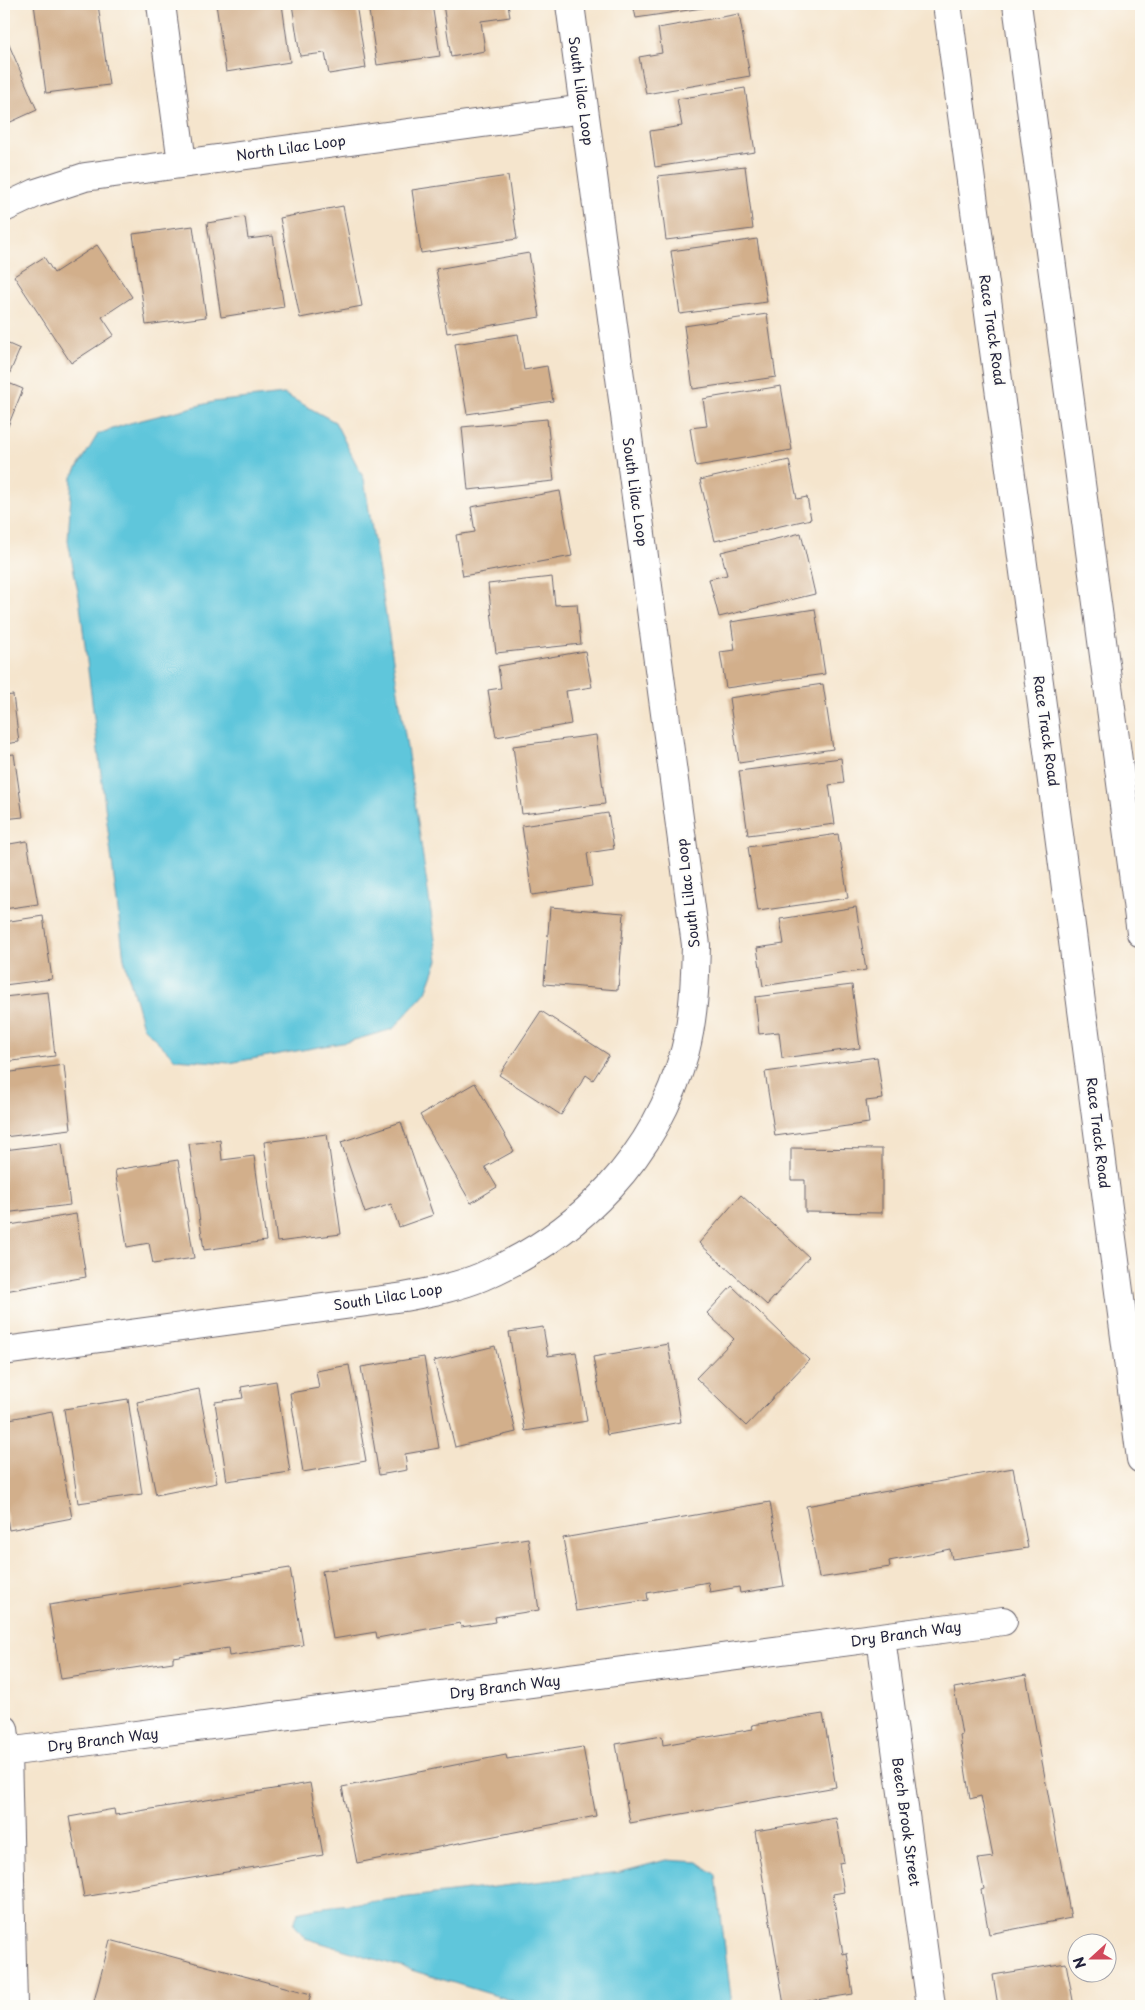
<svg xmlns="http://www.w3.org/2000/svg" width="1145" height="2010" font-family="'Playpen Sans',sans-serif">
<rect width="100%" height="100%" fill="#fdfcf7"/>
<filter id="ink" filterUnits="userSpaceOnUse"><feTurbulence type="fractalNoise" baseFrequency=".02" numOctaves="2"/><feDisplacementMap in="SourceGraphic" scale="10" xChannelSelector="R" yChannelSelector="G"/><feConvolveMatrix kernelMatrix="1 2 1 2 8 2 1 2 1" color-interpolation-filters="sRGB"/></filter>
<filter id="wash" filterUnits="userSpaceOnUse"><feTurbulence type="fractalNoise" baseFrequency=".0096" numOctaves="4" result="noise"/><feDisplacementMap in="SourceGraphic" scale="20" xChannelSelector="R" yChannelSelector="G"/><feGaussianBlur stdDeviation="1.12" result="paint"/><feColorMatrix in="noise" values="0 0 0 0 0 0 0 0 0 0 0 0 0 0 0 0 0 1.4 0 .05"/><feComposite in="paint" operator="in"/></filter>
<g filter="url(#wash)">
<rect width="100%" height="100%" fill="#f5e5cd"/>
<path fill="#5ec6db" stroke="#40748b" d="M 284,394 L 335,422 L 364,479 L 406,741 L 438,960 L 426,992 L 393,1029 L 347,1042 L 229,1063 L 175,1059 L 143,1027 L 124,959 L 79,597 L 68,541 L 72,477 L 98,434 L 130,423 L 213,402 Z
M 666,1860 L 698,1862 L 716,1875 L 732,2006 L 530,2006 L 305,1938 L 294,1924 L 298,1912 L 316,1908 L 621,1872 Z"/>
<g id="blocks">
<path fill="#d2af8b" d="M 34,4 L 98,4 L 109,85 L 46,93 Z
M 216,4 L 282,4 L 290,62 L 226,72 Z
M 292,4 L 356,4 L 366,68 L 329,74 L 325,53 L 300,56 Z
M 368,4 L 432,4 L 440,56 L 377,65 Z
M 443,4 L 508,4 L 510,17 L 481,21 L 485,51 L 451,57 Z
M 633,4 L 722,4 L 722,5 L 636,18 Z
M 739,14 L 750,76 L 646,94 L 639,57 L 662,53 L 658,28 Z
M 4,33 L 37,110 L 4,125 Z
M 745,88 L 755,152 L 655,167 L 650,131 L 682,126 L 677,99 Z
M 745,166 L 753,229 L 666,240 L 658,176 Z
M 508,176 L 517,239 L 421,253 L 412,190 Z
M 343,206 L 362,306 L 300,318 L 280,218 Z
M 245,217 L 248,239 L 273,236 L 284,307 L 221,317 L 207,223 Z
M 193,226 L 206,317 L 146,325 L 133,234 Z
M 757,239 L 767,302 L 680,314 L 671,251 Z
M 97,245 L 132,297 L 102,317 L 114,335 L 71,363 L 14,276 L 44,257 L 54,273 Z
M 529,253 L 540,317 L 447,333 L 436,269 Z
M 767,314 L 776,377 L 693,389 L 684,326 Z
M 518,334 L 524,370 L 547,366 L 553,401 L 467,414 L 455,344 Z
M 4,342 L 20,349 L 6,382 L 23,389 L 4,436 Z
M 781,386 L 792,450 L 696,466 L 690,428 L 707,426 L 703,399 Z
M 547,419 L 554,481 L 468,490 L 462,427 Z
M 789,460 L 797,499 L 807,497 L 811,519 L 715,541 L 700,480 Z
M 560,491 L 572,556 L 463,576 L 456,535 L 475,532 L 471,507 Z
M 801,533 L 815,594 L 719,617 L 709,579 L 727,575 L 721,552 Z
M 552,577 L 555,605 L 577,604 L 581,644 L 496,653 L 488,584 Z
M 815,609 L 825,674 L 726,688 L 720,652 L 735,650 L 731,622 Z
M 585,651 L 592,687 L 566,691 L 571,724 L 496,737 L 488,690 L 501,688 L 498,666 Z
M 823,684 L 833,749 L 739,763 L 729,698 Z
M 13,695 L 19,742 L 4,744 L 4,696 Z
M 596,735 L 605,804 L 522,814 L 513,746 Z
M 14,754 L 23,817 L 4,819 L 4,755 Z
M 841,758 L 844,783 L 829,785 L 835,824 L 748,835 L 739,771 Z
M 608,813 L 614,849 L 587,853 L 592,886 L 532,895 L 522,826 Z
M 838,834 L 848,898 L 758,911 L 748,847 Z
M 27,841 L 38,904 L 4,909 L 4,845 Z
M 550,907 L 624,913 L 618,990 L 544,984 Z
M 856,907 L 866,970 L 763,986 L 757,948 L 784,944 L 780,919 Z
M 43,916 L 52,979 L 4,985 L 4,922 Z
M 852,985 L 860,1048 L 782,1058 L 779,1032 L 759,1034 L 755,997 Z
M 48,992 L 55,1056 L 4,1062 L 4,997 Z
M 541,1011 L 609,1055 L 593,1080 L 586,1075 L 561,1115 L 499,1075 Z
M 877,1057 L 883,1099 L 866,1101 L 869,1123 L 775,1136 L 765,1072 Z
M 64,1065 L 71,1129 L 4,1137 L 4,1073 Z
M 475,1083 L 514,1151 L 485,1167 L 497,1187 L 471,1203 L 420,1115 Z
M 401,1122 L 433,1215 L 399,1227 L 391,1204 L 365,1213 L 341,1142 Z
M 327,1134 L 341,1234 L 277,1242 L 264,1142 Z
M 220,1140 L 222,1160 L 254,1156 L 266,1241 L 204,1250 L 189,1144 Z
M 62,1143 L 70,1205 L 4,1213 L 4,1150 Z
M 791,1148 L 882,1149 L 882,1213 L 805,1212 L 805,1180 L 791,1180 Z
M 178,1160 L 194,1258 L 153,1264 L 149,1243 L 127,1247 L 115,1170 Z
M 741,1195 L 809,1257 L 767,1305 L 699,1243 Z
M 76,1214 L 86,1277 L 5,1291 L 4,1226 Z
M 732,1286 L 809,1360 L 746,1426 L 696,1378 L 734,1339 L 707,1313 Z
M 543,1327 L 548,1356 L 576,1352 L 587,1421 L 525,1431 L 509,1332 Z
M 668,1344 L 681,1422 L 607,1435 L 593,1357 Z
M 495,1346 L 516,1432 L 455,1447 L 434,1361 Z
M 424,1357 L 439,1448 L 405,1454 L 407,1470 L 379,1475 L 361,1367 Z
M 349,1365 L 366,1461 L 303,1472 L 290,1393 L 319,1388 L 316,1371 Z
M 276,1381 L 290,1472 L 227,1481 L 215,1402 L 243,1398 L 241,1387 Z
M 199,1389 L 217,1483 L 156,1495 L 137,1402 Z
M 128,1399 L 142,1494 L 78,1503 L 64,1409 Z
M 52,1411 L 72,1518 L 9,1530 L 4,1501 L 4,1420 Z
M 1013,1468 L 1028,1548 L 952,1559 L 950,1549 L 889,1561 L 890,1567 L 819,1578 L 806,1506 Z
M 770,1502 L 784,1586 L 740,1593 L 739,1587 L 710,1592 L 708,1582 L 647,1593 L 648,1600 L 576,1611 L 563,1538 Z
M 528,1538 L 539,1610 L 495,1617 L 496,1622 L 461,1627 L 460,1623 L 377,1638 L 376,1632 L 333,1639 L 322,1571 Z
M 290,1568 L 303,1645 L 229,1656 L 228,1648 L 173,1657 L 173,1662 L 61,1679 L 49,1605 Z
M 1026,1675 L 1071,1918 L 989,1934 L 981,1890 L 984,1889 L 978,1859 L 993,1857 L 981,1796 L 970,1799 L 960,1736 L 962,1735 L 954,1688 Z
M 823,1714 L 836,1787 L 630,1823 L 616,1744 L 662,1736 L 663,1745 L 753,1729 L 752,1725 Z
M 583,1747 L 596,1816 L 357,1863 L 342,1787 L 506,1755 L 507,1759 Z
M 310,1783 L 323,1855 L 84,1897 L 69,1817 L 114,1809 L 115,1815 Z
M 836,1818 L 844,1862 L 839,1863 L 844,1892 L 833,1894 L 843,1954 L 847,1953 L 853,1994 L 784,2005 L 755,1831 Z
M 110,1940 L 311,1994 L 307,2006 L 99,2006 L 93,2005 Z
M 1066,1963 L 1074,2006 L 998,2006 L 993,1975 Z"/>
</g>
</g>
<g filter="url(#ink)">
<use href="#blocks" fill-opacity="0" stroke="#6c666e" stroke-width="1"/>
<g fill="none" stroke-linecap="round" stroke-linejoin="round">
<defs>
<path id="minor" d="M 161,4 L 182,163
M 4,208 L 36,193 L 85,177 L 584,109
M 4,1351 L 404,1297 C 430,1292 457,1287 481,1277 C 580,1235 656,1156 685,1051 C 694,1016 695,981 696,945 L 570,4
M 881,1638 L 931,2006
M 4,1729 L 7,1752 L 13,2006
M 7,1752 L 1003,1621"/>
<path id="primary" d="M 947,4 L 1040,690 L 1141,1459
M 1017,4 L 1141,933"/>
</defs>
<use href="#minor" stroke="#6c666e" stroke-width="30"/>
<use href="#primary" stroke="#6c666e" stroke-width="30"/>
<use href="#minor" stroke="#fff" stroke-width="28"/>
<use href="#primary" stroke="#fff" stroke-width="28"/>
</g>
</g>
<g text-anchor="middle" stroke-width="4" stroke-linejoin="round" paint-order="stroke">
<g font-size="14" fill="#22223b" stroke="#fdfcf7">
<text transform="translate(581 91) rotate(82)" y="5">South Lilac Loop</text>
<text transform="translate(291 148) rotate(-8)" y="5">North Lilac Loop</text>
<text transform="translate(992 330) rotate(82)" y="5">Race Track Road</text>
<text transform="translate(635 492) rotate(82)" y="5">South Lilac Loop</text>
<text transform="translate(1046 731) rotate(82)" y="5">Race Track Road</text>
<text transform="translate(688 893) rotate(-97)" y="5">South Lilac Loop</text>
<text transform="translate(1098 1133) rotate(83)" y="5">Race Track Road</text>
<text transform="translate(388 1297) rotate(-9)" y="5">South Lilac Loop</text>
<text transform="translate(906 1634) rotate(-8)" y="5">Dry Branch Way</text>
<text transform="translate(505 1687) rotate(-7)" y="5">Dry Branch Way</text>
<text transform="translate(103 1740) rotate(-7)" y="5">Dry Branch Way</text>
<text transform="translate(906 1822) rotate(82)" y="5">Beech Brook Street</text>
</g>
</g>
<rect width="1145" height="2010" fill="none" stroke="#fdfcf7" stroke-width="20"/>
<g transform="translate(1092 1958) rotate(249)"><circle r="24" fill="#fdfcf7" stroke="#a5a5ac"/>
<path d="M0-4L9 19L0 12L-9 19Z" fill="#d1495b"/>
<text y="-8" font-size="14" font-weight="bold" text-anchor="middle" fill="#22223b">N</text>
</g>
</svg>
